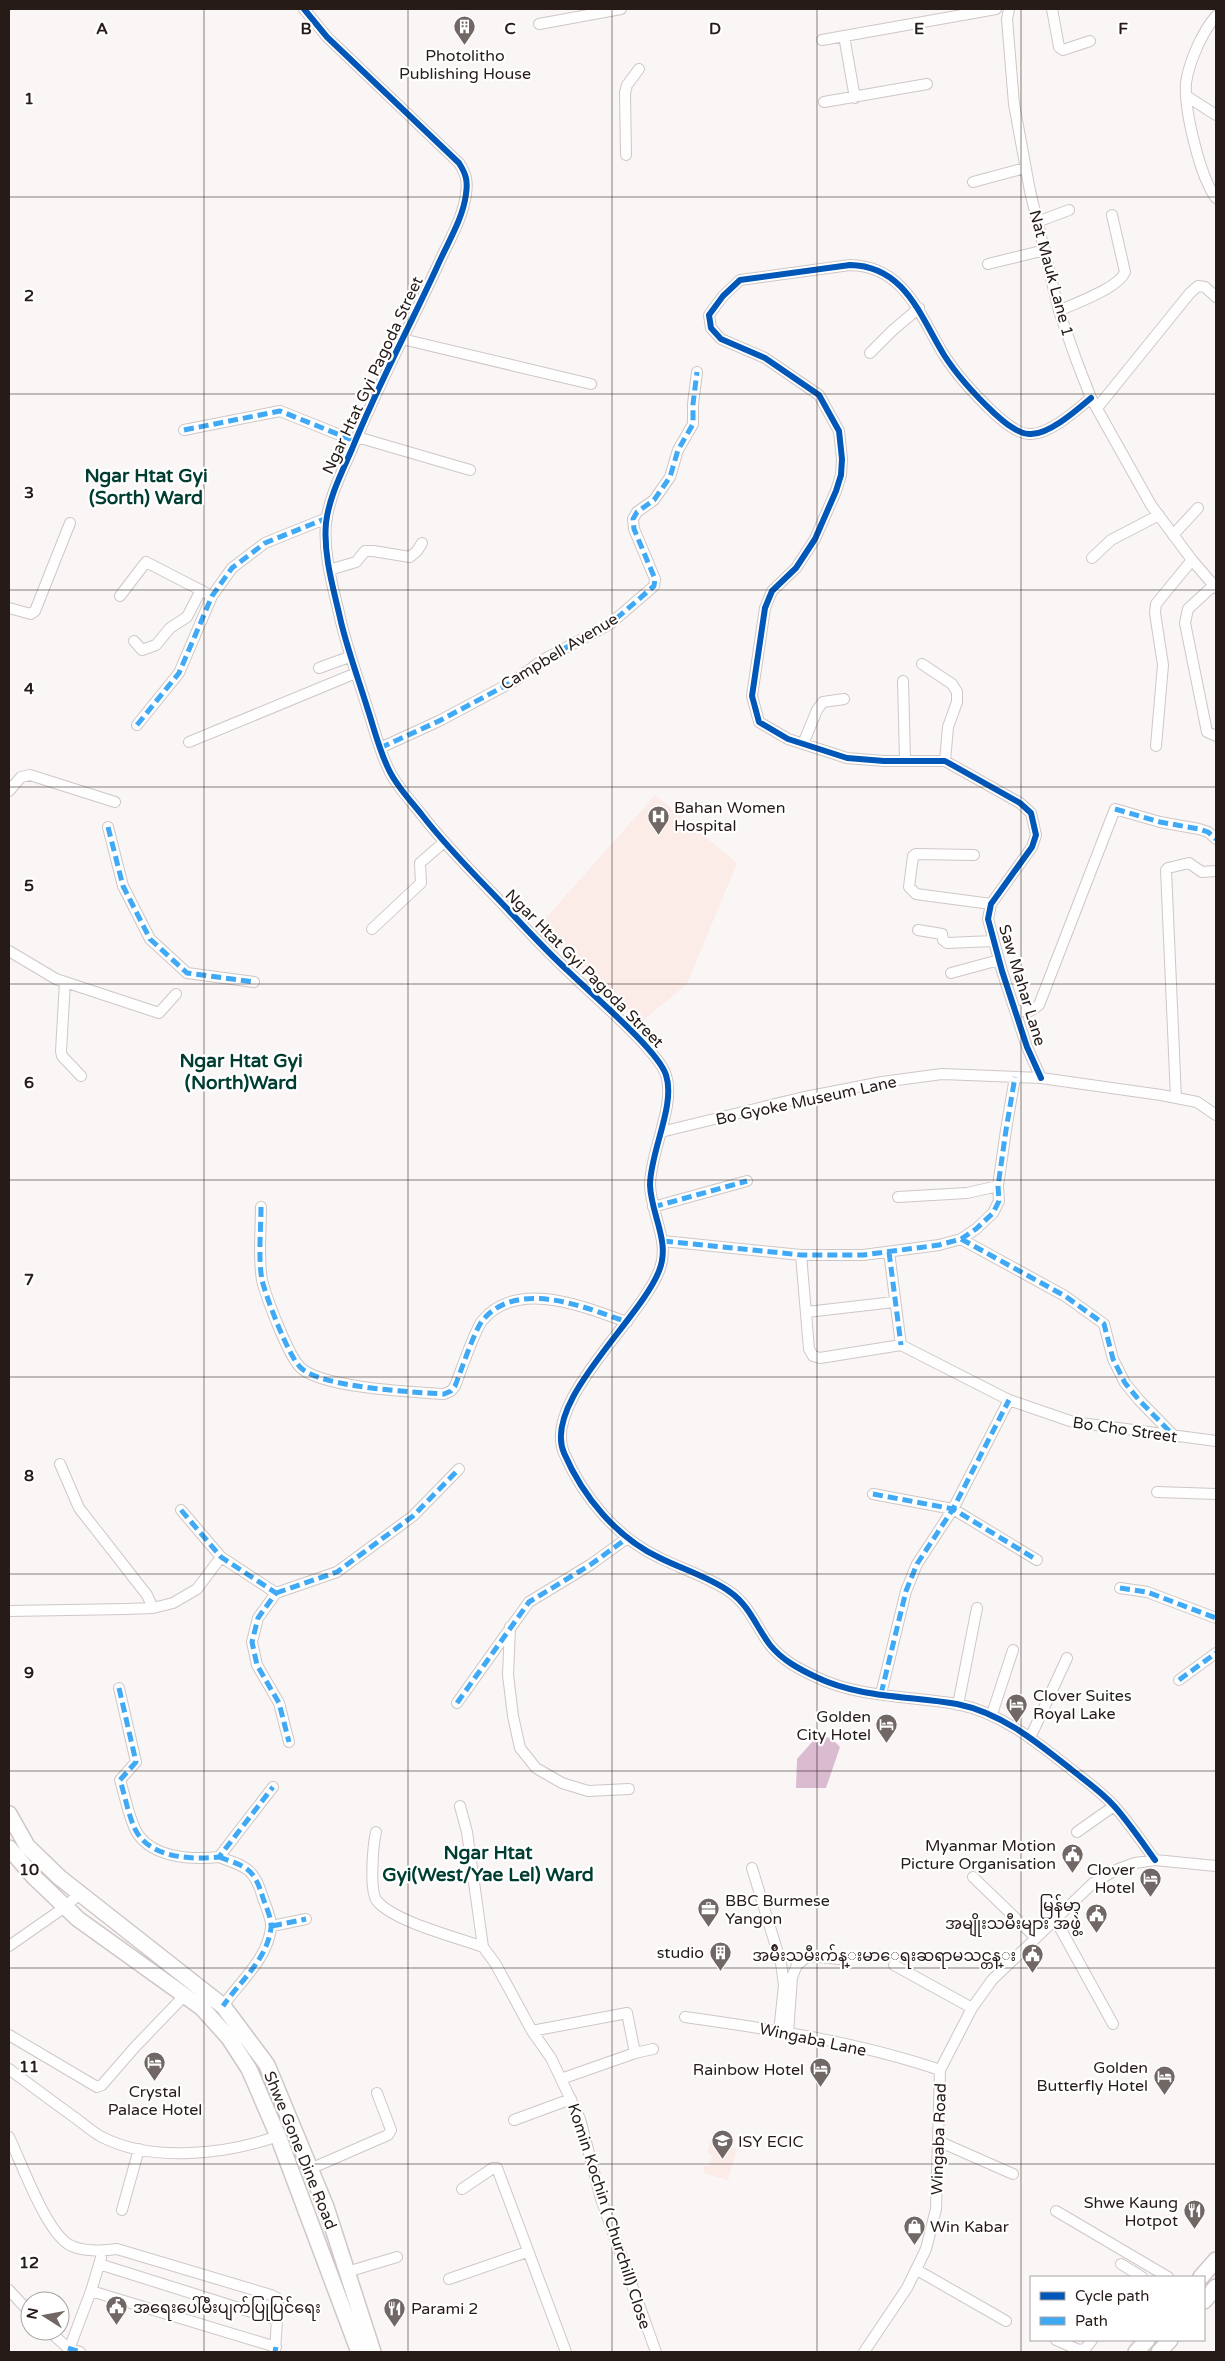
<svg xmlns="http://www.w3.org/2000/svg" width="1225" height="2361" font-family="'Varela Round','Noto Sans Myanmar',sans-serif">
<rect width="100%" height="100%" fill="#faf6f5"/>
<path fill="#fcece8" d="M 655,795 L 737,863 L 687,984 L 639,1024 L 537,928 Z
M 721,2136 L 729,2137 L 726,2146 L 737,2149 L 728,2180 L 704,2173 L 704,2166 L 709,2166 L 712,2155 L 707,2153 L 711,2140 L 719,2141 Z"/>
<path fill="#dabbcf" d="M 821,1736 L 831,1738 L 840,1747 L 826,1788 L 796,1788 L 797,1759 L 813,1741 Z"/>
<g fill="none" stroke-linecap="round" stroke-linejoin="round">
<defs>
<path id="minor" d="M 304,9 L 327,37 L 459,163 C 466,174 468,181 466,194 C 463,219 447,244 437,267 C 409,328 377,387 352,449 C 342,472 329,497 326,523 C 323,556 334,590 341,622 C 348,651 358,678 367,707 C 374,728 379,750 389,770 C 397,787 411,801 422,815 C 445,845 471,871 497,898 C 520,922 542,947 567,970 C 589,992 658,1050 666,1075 C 676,1105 650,1152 650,1185 C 651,1215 671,1242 659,1271 C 640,1320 542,1402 564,1453 C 583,1497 617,1538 660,1558 C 682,1569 711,1578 730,1592 C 749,1605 757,1628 770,1645 C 782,1660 799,1669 816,1677 C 859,1698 910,1696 957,1704 C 1002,1713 1038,1743 1072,1770 C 1087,1782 1103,1793 1115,1807 C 1129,1823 1142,1842 1155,1860
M 1009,9 L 1007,19 L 1014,104 L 1030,191 L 1059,311 L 1077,362 L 1091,398 L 1151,505 L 1192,560 L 1216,588
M 1052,9 L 1059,47 L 1063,50 L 1090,41
M 1216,16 C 1202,32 1189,62 1186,83 C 1184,110 1200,177 1216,198
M 539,24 L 621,9
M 844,36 L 855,98
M 822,40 L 996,9
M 1188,97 L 1216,115
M 824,102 L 927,84
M 626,155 L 625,93 L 627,85 L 639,69
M 973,182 L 1025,168
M 1037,222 L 1069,210
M 988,264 L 1045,250
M 1059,311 C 1075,303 1119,288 1125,272 L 1112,215
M 402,339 L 591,384
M 870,353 L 893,330 L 919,308
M 1097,408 L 1190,293 L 1198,286 L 1205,287 L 1216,297
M 184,430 L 280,411 L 355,441
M 357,437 L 470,470
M 1173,535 L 1198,508
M 1092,558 L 1111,540 L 1159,515
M 329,570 L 356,562 L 365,551 L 373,551 L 410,557 L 417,551 L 422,543
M 1214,585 L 1188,609 L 1185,623 L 1206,727 L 1207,732 L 1216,736
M 120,596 L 146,562 L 212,596
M 9,608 L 31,614 L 35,611 L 70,523
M 134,641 L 142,650 L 156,645 L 170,628 L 187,617 L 201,590
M 922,664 L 952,684 L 957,692 L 957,702 L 948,727 L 945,761
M 319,668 L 349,657
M 903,681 L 905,760
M 137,725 L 179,673 L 212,596 L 232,568 L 265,543 L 327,518
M 189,742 L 356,673
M 803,744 L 817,710 L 823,702 L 844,699
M 1156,746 L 1163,665 L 1155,613 L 1156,604 L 1192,560
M 380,748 L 439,721 L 516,680 L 541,661 L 610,624 L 654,586 L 655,579 L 634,529 L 633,519 L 637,512 L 654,500 L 670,477 L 678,450 L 693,424 L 693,404 L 697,372
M 9,791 L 21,777 L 30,775 L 115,802
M 108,827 L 123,886 L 150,939 L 187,973 L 254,982
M 974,855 L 916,854 L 913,856 L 909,887 L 916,894 L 991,904
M 372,929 L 421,883 L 420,863 L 443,843
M 918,930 L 942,934 L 943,940 L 947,943 L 993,941
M 9,951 L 56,979 L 159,1013 L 176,994
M 951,973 L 999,960
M 65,982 L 61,1051 L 62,1056 L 81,1076
M 1015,1011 L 1030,1011 L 1039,1005 L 1115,809 L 1160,822 L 1199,829 L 1208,832 L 1216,839
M 1041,1078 L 1027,1047 L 1002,971 L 988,919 L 991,904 L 1032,847 L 1036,835 L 1031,813 L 1020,803 L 945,761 L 884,761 L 847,758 L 788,739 L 759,722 L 752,696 L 765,608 L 772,591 L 796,568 L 815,539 L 836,491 L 841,475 L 842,459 L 839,431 L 819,395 L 765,358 L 721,339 L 711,328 L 709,315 L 723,296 L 740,280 L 850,265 C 905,266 920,316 944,355 C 958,377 975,395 994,413 C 1003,421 1016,433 1029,434 C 1048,436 1078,409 1091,398
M 1176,1098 L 1166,870 L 1168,868 L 1189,863 L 1202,872 L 1216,871
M 661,1132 L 800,1098 L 882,1082 L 942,1074 L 1041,1078 L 1161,1095 L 1197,1102 L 1216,1115
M 898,1197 L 967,1193 L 998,1186
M 261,1207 C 261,1230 258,1257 262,1280 C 266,1297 288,1355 300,1367 C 320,1388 414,1392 444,1394 L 451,1391 L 455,1386 C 461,1371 474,1332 482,1321 C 517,1278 584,1307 627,1322
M 653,1207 L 747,1181
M 961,1239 L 1065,1296 L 1104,1324 L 1113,1359 L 1125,1383 L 1139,1400 L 1175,1437
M 663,1241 L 801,1255 L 863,1255 L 939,1245 L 961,1239 L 976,1229 L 993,1213 L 999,1201 L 998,1186 L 1006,1130 L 1015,1077
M 889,1252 L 901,1345
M 801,1255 L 809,1349 L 813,1356 L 820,1358 L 901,1345
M 807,1312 L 894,1302
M 901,1345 L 1009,1400 L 1073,1422 L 1216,1441
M 60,1464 L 79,1508 L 147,1595 L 153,1608
M 1157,1492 L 1216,1494
M 873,1494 L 953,1509 L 1037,1560
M 181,1510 L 221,1557 L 276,1593 L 258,1618 L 252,1642 L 257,1665 L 279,1703 L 289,1742
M 1120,1588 L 1147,1592 L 1216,1618
M 276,1593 L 337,1572 L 413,1516 L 459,1469
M 9,1611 L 126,1609 L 153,1608 L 173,1603 L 197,1589 L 221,1557
M 510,1627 L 508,1675 L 513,1716 L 520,1748 L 536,1768 L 562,1783 L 588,1791 L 629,1789
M 1179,1680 L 1216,1653
M 119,1688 L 136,1762 L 120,1780 C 125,1796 128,1814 135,1829 C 149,1858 191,1860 219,1857 L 273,1787
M 881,1694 L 906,1591 L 917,1564 L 953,1509 L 1009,1400
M 457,1703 L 529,1602 L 590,1565 L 626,1539
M 958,1705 L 977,1608
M 992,1714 L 1013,1650
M 1030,1738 L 1067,1658
M 460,1806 L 467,1832 L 483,1947 L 495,1963 L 532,2031 L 551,2058 L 580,2119 L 601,2199 L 656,2352
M 376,1832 C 373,1845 369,1891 377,1901 C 395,1922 456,1937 483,1947
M 1077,1832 L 1114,1806
M 219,1857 C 247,1867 254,1868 263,1898 C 266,1907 272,1919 271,1928 C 267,1960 240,1981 223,2006
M 752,1868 L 781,1963 L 784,1985 L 779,2032
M 973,1877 L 1036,1938
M 1055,1919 L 1113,2024
M 272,1926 L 306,1919
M 9,1946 L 65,1907 L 80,1893
M 894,1965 L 972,2008
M 685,2017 C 770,2029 858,2042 940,2070
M 532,2031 L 627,2013 L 635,2053
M 788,2033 L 792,1977 L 797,1965 L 808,1956 L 839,1959
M 9,2035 L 97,2087 L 102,2085 L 135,2047 L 185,1995
M 9,2069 C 30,2085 52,2101 74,2117 C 83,2123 92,2132 102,2137 C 152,2163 227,2154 278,2136
M 561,2079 L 635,2053 L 653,2049
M 514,2120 L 571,2099
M 9,2137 C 22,2164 45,2229 68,2244 C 80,2252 104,2251 117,2249 L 271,2295 L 277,2298 L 278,2303 L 275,2352
M 938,2141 L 1013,2174
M 310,2169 L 388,2135 L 391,2130 L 377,2093
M 462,2189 L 493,2168 L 497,2168 L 566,2352
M 122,2210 L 139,2149
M 1056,2211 L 1168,2277
M 99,2264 L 277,2320
M 1121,2264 L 1142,2277
M 917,2270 L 1006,2321
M 347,2272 L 397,2257
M 449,2279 L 527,2252
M 9,2290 L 30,2313
M 91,2291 L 276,2347
M 49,2331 L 68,2348 L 80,2352
M 1056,2340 L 1079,2350 L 1085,2349 L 1092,2340
M 68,2352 L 91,2291 L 101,2258
M 864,2352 L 907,2288 L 926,2249 L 936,2209 L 940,2070 L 972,2008 L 992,1980 L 1036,1938 L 1093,1883 L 1116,1870 L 1135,1863 L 1155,1860 L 1216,1866"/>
<path id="primary" d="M 9,1814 L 27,1846 L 59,1877 L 223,2006 L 267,2065 L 326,2207 L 373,2352
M 9,1848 L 34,1877 L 78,1919 L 202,2008 L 229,2038 L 249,2069 L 278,2136 L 359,2352
M 1201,2277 L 1216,2260
M 1204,2301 L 1216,2287
M 1136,2352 L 1147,2340
M 1159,2352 L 1170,2340"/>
</defs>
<use href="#minor" stroke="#cfc7c5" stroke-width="12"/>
<use href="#primary" stroke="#cfc7c5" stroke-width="18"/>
<use href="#minor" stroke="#fefefe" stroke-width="10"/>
<use href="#primary" stroke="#fefefe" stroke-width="15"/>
<path stroke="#3fa9f5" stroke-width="5" stroke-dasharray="10 5" stroke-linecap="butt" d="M 184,430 L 280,411 L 355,441
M 137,725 L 179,673 L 212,596 L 232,568 L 265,543 L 327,518
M 380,748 L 439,721 L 516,680 L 541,661 L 610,624 L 654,586 L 655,579 L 634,529 L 633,519 L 637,512 L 654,500 L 670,477 L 678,450 L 693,424 L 693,404 L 697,372
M 1115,809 L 1160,822 L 1199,829 L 1208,832 L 1216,839
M 108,827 L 123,886 L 150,939 L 187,973 L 254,982
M 261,1207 C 261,1230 258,1257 262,1280 C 266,1297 288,1355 300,1367 C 320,1388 414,1392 444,1394 L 451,1391 L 455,1386 C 461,1371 474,1332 482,1321 C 517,1278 584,1307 627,1322
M 653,1207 L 747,1181
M 961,1239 L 1065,1296 L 1104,1324 L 1113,1359 L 1125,1383 L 1139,1400 L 1175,1437
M 663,1241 L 801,1255 L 863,1255 L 939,1245 L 961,1239 L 976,1229 L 993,1213 L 999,1201 L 998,1186 L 1006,1130 L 1015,1077
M 889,1252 L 901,1345
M 873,1494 L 953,1509 L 1037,1560
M 181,1510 L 221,1557 L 276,1593 L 258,1618 L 252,1642 L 257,1665 L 279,1703 L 289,1742
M 1120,1588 L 1147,1592 L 1216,1618
M 276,1593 L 337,1572 L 413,1516 L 459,1469
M 1179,1680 L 1216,1653
M 119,1688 L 136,1762 L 120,1780 C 125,1796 128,1814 135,1829 C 149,1858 191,1860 219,1857 L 273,1787
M 881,1694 L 906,1591 L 917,1564 L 953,1509 L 1009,1400
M 457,1703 L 529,1602 L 590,1565 L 626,1539
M 219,1857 C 247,1867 254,1868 263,1898 C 266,1907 272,1919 271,1928 C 267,1960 240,1981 223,2006
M 272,1926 L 306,1919
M 68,2348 L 80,2352
M 275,2352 L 276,2347"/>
<defs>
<path id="cycleway" d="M 304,9 L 327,37 L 459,163 C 466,174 468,181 466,194 C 463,219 447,244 437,267 C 409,328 377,387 352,449 C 342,472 329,497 326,523 C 323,556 334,590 341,622 C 348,651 358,678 367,707 C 374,728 379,750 389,770 C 397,787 411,801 422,815 C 445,845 471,871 497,898 C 520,922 542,947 567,970 C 589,992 658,1050 666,1075 C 676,1105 650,1152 650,1185 C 651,1215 671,1242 659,1271 C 640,1320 542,1402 564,1453 C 583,1497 617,1538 660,1558 C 682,1569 711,1578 730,1592 C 749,1605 757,1628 770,1645 C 782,1660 799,1669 816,1677 C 859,1698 910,1696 957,1704 C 1002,1713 1038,1743 1072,1770 C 1087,1782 1103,1793 1115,1807 C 1129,1823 1142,1842 1155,1860
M 1041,1078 L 1027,1047 L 1002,971 L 988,919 L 991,904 L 1032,847 L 1036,835 L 1031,813 L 1020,803 L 945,761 L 884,761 L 847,758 L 788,739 L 759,722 L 752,696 L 765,608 L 772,591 L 796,568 L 815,539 L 836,491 L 841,475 L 842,459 L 839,431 L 819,395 L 765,358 L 721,339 L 711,328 L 709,315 L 723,296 L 740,280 L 850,265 C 905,266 920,316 944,355 C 958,377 975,395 994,413 C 1003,421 1016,433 1029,434 C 1048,436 1078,409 1091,398"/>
</defs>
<use href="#cycleway" stroke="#fff" stroke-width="9"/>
<use href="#cycleway" stroke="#0057b8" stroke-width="6"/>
</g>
<path fill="none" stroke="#271b18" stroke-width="1" stroke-opacity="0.55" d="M 204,9 L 204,2352M 408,9 L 408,2352M 612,9 L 612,2352M 817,9 L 817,2352M 1021,9 L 1021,2352M 9,197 L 1216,197M 9,394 L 1216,394M 9,590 L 1216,590M 9,787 L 1216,787M 9,984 L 1216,984M 9,1180 L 1216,1180M 9,1377 L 1216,1377M 9,1574 L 1216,1574M 9,1771 L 1216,1771M 9,1968 L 1216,1968M 9,2164 L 1216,2164"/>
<defs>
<symbol id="building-pin" viewBox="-11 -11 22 30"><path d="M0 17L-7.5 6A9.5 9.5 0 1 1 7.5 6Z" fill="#716865" stroke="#fff"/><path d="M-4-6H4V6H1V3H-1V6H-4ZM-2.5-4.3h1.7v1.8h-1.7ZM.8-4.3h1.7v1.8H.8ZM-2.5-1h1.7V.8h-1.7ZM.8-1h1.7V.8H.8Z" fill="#fff"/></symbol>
<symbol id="hospital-pin" viewBox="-11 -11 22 30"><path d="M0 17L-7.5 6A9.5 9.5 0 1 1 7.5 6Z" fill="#716865" stroke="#fff"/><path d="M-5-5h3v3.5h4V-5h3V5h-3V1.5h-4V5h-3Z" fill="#fff"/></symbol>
<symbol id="hotel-pin" viewBox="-11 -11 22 30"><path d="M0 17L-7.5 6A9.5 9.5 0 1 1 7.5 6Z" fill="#716865" stroke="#fff"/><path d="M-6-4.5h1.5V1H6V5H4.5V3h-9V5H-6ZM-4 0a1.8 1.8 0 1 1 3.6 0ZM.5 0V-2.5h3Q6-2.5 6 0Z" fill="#fff"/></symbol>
<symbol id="civic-pin" viewBox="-11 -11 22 30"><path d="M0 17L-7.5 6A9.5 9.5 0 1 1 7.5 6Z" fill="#716865" stroke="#fff"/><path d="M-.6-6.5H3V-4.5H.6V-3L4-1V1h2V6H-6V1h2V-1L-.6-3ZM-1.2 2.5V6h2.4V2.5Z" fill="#fff"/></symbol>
<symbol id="office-pin" viewBox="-11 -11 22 30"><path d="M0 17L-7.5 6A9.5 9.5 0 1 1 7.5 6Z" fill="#716865" stroke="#fff"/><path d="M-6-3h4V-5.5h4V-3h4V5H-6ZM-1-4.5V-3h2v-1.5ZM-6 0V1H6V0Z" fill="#fff"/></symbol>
<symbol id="school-pin" viewBox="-11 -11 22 30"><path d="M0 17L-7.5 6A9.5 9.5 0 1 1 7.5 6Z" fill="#716865" stroke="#fff"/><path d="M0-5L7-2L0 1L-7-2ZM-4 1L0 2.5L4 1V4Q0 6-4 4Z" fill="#fff"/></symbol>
<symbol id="restaurant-pin" viewBox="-11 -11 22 30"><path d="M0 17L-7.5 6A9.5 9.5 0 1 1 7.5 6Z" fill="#716865" stroke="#fff"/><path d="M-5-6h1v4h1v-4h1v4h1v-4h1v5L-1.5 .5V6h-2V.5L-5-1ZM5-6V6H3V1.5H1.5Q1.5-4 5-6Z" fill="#fff"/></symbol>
<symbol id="shop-pin" viewBox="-11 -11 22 30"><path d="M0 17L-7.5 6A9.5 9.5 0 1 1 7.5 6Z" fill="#716865" stroke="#fff"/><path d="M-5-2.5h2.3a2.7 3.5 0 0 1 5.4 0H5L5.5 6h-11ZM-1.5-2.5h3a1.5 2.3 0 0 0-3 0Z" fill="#fff"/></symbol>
</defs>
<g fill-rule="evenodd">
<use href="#building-pin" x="452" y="14" width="25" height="34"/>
<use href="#hospital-pin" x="646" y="804" width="25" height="34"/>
<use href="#hotel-pin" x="1004" y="1692" width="25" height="34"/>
<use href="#hotel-pin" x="874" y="1712" width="25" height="34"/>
<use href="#civic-pin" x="1060" y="1842" width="25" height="34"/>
<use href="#hotel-pin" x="1138" y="1866" width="25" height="34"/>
<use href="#office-pin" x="696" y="1896" width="25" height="34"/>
<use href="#civic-pin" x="1084" y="1902" width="25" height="34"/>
<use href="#building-pin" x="708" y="1940" width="25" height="34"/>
<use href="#civic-pin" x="1020" y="1942" width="25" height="34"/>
<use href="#hotel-pin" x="142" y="2050" width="25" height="34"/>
<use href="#hotel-pin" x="808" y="2056" width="25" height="34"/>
<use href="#hotel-pin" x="1152" y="2064" width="25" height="34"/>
<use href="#school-pin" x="710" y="2128" width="25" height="34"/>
<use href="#restaurant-pin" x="1182" y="2198" width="25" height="34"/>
<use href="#shop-pin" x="902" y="2214" width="25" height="34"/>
<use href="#civic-pin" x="104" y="2294" width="25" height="34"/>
<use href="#restaurant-pin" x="382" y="2296" width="25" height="34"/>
</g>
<g text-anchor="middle" stroke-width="4.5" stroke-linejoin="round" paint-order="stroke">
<g font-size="16" fill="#271b18" stroke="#fff" text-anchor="end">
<text x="465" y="61" text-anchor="middle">Photolitho<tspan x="465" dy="18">Publishing House</tspan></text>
<text x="674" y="813" text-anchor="start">Bahan Women<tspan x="674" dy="18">Hospital</tspan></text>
<text x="1033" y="1701" text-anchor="start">Clover Suites<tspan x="1033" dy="18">Royal Lake</tspan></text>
<text x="871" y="1722">Golden<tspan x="871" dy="18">City Hotel</tspan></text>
<text x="1056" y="1851">Myanmar Motion<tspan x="1056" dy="18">Picture Organisation</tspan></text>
<text x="1135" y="1875">Clover<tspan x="1135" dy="18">Hotel</tspan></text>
<text x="725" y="1906" text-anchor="start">BBC Burmese<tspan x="725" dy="18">Yangon</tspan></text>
<text x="1081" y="1911">မြန်မာ့<tspan x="1081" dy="18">အမျိုးသမီးများ အဖွဲ့</tspan></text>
<text x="704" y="1958">studio</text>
<text x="1016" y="1961">အမ်ိဳးသမီးက်န္းမာေရးဆရာမသင္တန္း</text>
<text x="1148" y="2073">Golden<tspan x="1148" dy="18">Butterfly Hotel</tspan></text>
<text x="804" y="2075">Rainbow Hotel</text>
<text x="155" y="2097" text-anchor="middle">Crystal<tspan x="155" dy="18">Palace Hotel</tspan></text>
<text x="738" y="2147" text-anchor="start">ISY ECIC</text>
<text x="1178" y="2208">Shwe Kaung<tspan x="1178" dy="18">Hotpot</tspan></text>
<text x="930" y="2232" text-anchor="start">Win Kabar</text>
<text x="133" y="2313" text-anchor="start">အရေးပေါ်မီးပျက်ပြုပြင်ရေး</text>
<text x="411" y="2314" text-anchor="start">Parami 2</text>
</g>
<g font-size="16" fill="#271b18" stroke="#fff">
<text transform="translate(1052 273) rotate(75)" y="6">Nat Mauk Lane 1</text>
<text transform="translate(372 375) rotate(-65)" y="6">Ngar Htat Gyi Pagoda Street</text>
<text transform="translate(559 651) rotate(-31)" y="6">Campbell Avenue</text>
<text transform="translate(585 968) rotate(45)" y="6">Ngar Htat Gyi Pagoda Street</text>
<text transform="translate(1023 985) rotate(73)" y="6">Saw Mahar Lane</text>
<text transform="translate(806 1100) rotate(-12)" y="6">Bo Gyoke Museum Lane</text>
<text transform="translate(1125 1429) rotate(8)" y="6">Bo Cho Street</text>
<text transform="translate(813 2039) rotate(12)" y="6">Wingaba Lane</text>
<text transform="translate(938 2139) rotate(-88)" y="6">Wingaba Road</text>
<text transform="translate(301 2150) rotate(68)" y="6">Shwe Gone Dine Road</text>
<text transform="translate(610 2216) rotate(72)" y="6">Komin Kochin ( Churchill) Close</text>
</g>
<g font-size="19" font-weight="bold" fill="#003d31" stroke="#fff">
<text x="146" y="482">Ngar Htat Gyi<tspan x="146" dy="22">(Sorth) Ward</tspan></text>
<text x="241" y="1067">Ngar Htat Gyi<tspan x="241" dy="22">(North)Ward</tspan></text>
<text x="488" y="1859">Ngar Htat<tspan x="488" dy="22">Gyi(West/Yae Lel) Ward</tspan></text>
</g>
</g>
<g font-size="16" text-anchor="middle" font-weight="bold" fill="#271b18" stroke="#fff" stroke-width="4.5" stroke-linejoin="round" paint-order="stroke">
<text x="102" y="34">A</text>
<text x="306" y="34">B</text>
<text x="510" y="34">C</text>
<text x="715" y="34">D</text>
<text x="919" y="34">E</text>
<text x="1123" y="34">F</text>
<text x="29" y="104">1</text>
<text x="29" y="301">2</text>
<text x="29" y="498">3</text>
<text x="29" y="694">4</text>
<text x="29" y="891">5</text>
<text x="29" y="1088">6</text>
<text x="29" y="1285">7</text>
<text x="29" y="1481">8</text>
<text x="29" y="1678">9</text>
<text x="29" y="1875">10</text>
<text x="29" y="2072">11</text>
<text x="29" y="2268">12</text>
</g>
<rect width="1225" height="2361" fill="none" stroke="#271b18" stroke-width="20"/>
<rect x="1030" y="2276" width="175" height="65" fill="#ffffff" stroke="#a9a4a3"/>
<rect x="1040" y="2292" width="25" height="8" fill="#0057b8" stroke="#a9a4a3"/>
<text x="1075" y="2301" font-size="15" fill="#271b18">Cycle path</text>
<rect x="1040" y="2317" width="25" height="8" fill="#3fa9f5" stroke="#a9a4a3"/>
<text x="1075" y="2326" font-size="15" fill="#271b18">Path</text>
<g transform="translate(45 2316) rotate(281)"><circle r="24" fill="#ffffff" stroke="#a9a4a3"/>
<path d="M0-4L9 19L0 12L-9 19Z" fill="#716865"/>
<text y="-8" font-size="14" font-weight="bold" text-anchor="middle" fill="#271b18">N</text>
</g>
</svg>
